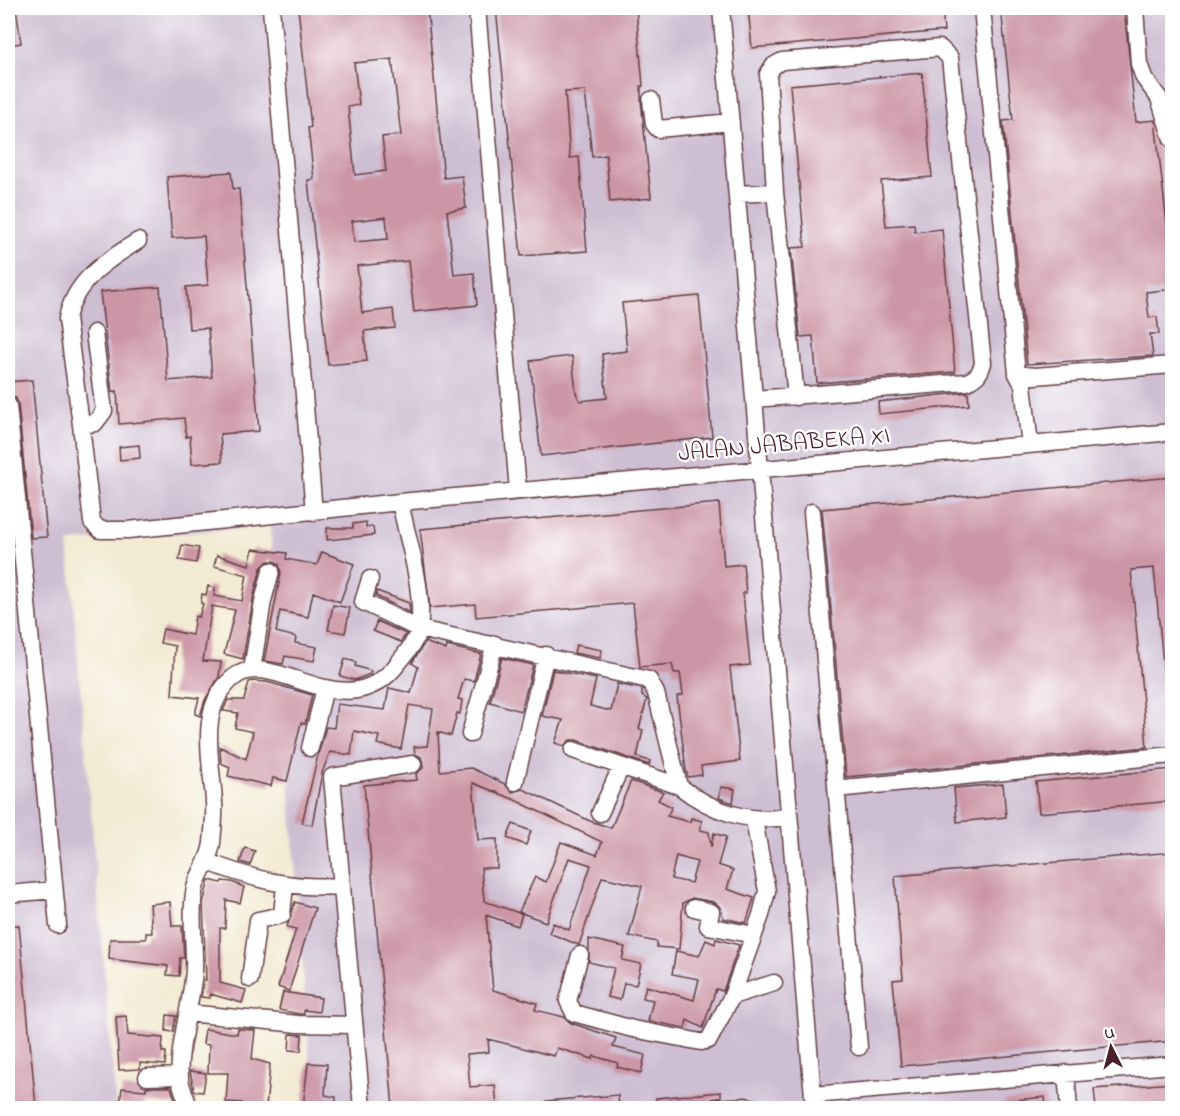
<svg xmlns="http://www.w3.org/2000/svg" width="1180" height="1116" font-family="'Indie Flower',sans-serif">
<rect width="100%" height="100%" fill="#fff"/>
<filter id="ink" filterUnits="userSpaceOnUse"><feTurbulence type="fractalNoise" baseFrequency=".0167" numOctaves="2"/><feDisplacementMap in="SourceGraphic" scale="12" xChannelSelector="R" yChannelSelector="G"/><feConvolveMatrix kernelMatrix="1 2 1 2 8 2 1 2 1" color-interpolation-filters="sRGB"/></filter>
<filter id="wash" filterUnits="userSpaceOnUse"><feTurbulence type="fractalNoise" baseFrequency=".008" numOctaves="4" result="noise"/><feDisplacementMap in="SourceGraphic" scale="24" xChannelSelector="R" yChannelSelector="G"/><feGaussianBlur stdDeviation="1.35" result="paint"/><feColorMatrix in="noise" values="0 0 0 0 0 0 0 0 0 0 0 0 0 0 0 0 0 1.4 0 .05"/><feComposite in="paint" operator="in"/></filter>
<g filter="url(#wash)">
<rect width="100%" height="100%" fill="#f3ead3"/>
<path fill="#cebed2" d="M 8,8 L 1172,8 L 1172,1108 L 313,1108 L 270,526 L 68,542 L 116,1108 L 8,1108 Z"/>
<g id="blocks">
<path fill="#cc96a6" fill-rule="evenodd" d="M 8,8 L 16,8 L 21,43 L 8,45 Z
M 298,8 L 427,8 L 444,178 L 462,176 L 466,208 L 447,211 L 454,275 L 474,273 L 477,305 L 414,312 L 408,261 L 357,266 L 362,313 L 393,309 L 395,328 L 364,331 L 367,361 L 328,365 L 308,180 L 314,179 L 308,128 L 311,127 ZM 392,59 L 401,135 L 382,137 L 386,171 L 355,175 L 348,107 L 359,105 L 354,63 ZM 386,217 L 388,239 L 354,242 L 352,221 Z
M 496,8 L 636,8 L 643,86 L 641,86 L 641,101 L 651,198 L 610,202 L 606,155 L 592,157 L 585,91 L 565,92 L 570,158 L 579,157 L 587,251 L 521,256 Z
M 748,8 L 942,8 L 944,31 L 752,48 Z
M 1001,8 L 1124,8 L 1136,122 L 1155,120 L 1168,233 L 1173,233 L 1173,289 L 1146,292 L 1149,318 L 1157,317 L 1159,334 L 1150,334 L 1153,356 L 1027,364 L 1003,121 L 1013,120 Z
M 922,73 L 932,177 L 881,181 L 886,226 L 914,224 L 915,232 L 942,229 L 955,372 L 817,383 L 813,336 L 800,337 L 791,248 L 805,247 L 790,85 Z
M 231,172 L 233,189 L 239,189 L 259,431 L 220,434 L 222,462 L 192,464 L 190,436 L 186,437 L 184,418 L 119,424 L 117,391 L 112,392 L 100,292 L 160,287 L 168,381 L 212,377 L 208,328 L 189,329 L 186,287 L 208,285 L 204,236 L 172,238 L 167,177 Z
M 699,296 L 712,437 L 541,456 L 530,361 L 572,356 L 576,393 L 580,401 L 607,398 L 602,354 L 627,351 L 622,303 Z
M 32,380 L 47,537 L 31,538 L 18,404 L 16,398 L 8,395 L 8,382 Z
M 968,392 L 969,405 L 879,414 L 878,402 Z
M 139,445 L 140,458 L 120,460 L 119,447 Z
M 1173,477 L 1173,684 L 1165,685 L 1154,568 L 1131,570 L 1147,747 L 846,777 L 822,509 Z
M 719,503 L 724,566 L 743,564 L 746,593 L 743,593 L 750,665 L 730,667 L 740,761 L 701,766 L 702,775 L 688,777 L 686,770 L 677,696 L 683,695 L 680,673 L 674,673 L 672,664 L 640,667 L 633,603 L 476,617 L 475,604 L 430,608 L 420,529 Z
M 366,522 L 366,527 L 373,527 L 374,535 L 327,540 L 327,528 L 353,528 L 353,524 Z
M 182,545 L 199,548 L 196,563 L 179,560 Z
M 253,549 L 287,553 L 286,559 L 317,565 L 322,552 L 354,564 L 340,602 L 313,592 L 308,617 L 280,611 L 276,632 L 296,637 L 295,643 L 317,647 L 314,661 L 285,656 L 283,664 L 264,661 L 281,573 L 279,564 L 274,561 L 268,561 L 261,568 L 253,599 L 243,659 L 224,654 L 235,610 L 212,606 L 203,661 L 221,662 L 219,677 L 205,700 L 200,716 L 195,714 L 199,698 L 172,695 L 175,646 L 160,643 L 163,629 L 192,635 L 195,616 L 199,617 L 203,604 L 201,603 L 202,594 L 206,595 L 208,586 L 215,588 L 214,596 L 242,601 L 247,575 L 214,566 L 217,555 L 249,565 Z
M 377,591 L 409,603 L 410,613 L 376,596 Z
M 333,605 L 350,608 L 345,633 L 328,630 Z
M 377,621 L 406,634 L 401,642 L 373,631 Z
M 425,642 L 446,650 L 447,646 L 481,654 L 474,681 L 464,679 L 458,699 L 462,700 L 460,714 L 457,713 L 451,736 L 438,732 L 440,771 L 471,768 L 505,784 L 512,792 L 523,789 L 590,821 L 611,828 L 631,781 L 663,792 L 658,800 L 672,807 L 667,816 L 690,822 L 691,818 L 702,821 L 700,830 L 709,832 L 711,847 L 714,833 L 726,837 L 718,865 L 733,870 L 727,889 L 754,898 L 746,923 L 723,918 L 721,908 L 714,902 L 692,898 L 683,903 L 679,949 L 657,947 L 657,942 L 629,936 L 642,886 L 602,877 L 579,945 L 549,933 L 553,923 L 569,930 L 591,865 L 569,858 L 546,922 L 519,912 L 535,877 L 546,882 L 561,842 L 597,855 L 602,842 L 513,799 L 473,783 L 478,840 L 497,839 L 497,868 L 481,868 L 484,901 L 522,914 L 518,926 L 486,915 L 493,990 L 537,1003 L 535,1010 L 564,1017 L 571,1023 L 616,1038 L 613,1047 L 645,1055 L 641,1073 L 617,1067 L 618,1063 L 594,1056 L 593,1059 L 557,1048 L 554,1056 L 488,1039 L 489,1052 L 467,1054 L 470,1087 L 495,1085 L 497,1108 L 393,1108 L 364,785 L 417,780 L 416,774 L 423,768 L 423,763 L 421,757 L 415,754 L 414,747 L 427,746 L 433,709 L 409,705 L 401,749 L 377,744 L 379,736 L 354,731 L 351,755 L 330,752 L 322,773 L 312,825 L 302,823 L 318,755 L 326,727 L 334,728 L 337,704 L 385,710 L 389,688 L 411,693 L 418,667 L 412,663 ZM 676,856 L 697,862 L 691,883 L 671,879 Z
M 576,645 L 602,650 L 600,658 L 574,653 Z
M 502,658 L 533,665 L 521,711 L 490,702 Z
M 345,659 L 356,662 L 355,666 L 371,671 L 370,674 L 355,680 L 340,676 Z
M 553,670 L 596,679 L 590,706 L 611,711 L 617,684 L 642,689 L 642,696 L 647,699 L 639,729 L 643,730 L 637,757 L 650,761 L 649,765 L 576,740 L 570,740 L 564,746 L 555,743 L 563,720 L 542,716 Z
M 252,681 L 267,682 L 312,695 L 305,724 L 301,723 L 287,781 L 273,778 L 271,786 L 228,776 L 230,767 L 221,763 L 220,747 L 246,759 L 253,732 L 235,728 L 238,713 L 223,711 L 228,700 L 244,700 L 249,682 Z
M 1173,769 L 1173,801 L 1039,813 L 1036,782 Z
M 1003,784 L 1006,817 L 957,822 L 954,788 Z
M 721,787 L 735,789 L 733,803 L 719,798 Z
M 513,824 L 531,831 L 526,845 L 507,838 Z
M 245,848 L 255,851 L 250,865 L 240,862 Z
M 1173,852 L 1173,1041 L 901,1066 L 893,980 L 903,979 L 895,876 Z
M 209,880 L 221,883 L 222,881 L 232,882 L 244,887 L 240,903 L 226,900 L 225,928 L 220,928 L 220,983 L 246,990 L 242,1003 L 210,994 L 210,998 L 201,997 L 204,980 L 206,980 L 203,903 Z
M 170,902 L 172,926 L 182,926 L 184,958 L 180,958 L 179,976 L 167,975 L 168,966 L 109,959 L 110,939 L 146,939 L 146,933 L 152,933 L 150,904 Z
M 295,902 L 315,908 L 289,991 L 278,987 L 296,929 L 287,927 Z
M 19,925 L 28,1020 L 36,1108 L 8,1108 L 8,926 Z
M 589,939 L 625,947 L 622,960 L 641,964 L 636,985 L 624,983 L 620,1000 L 607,997 L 614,968 L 589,962 Z
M 716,939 L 739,945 L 723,991 L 716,989 L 703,1028 L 687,1020 L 685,1028 L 648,1021 L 653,1000 L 643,998 L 646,986 L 694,1000 L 699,979 L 672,974 L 676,951 L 699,956 L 706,940 L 715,944 Z
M 283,992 L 321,998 L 319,1012 L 304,1010 L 304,1014 L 299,1014 L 279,1010 Z
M 167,1015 L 176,1016 L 173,1032 L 166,1031 Z
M 126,1016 L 128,1035 L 163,1038 L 162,1052 L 166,1052 L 165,1065 L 140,1063 L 140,1069 L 119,1070 L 116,1017 Z
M 205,1029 L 237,1034 L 238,1029 L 255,1030 L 252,1059 L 270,1064 L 266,1108 L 241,1108 L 242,1103 L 226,1102 L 228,1073 L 208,1073 L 209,1045 L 203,1044 Z
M 290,1034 L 302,1035 L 301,1051 L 289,1050 Z
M 308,1063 L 327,1064 L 325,1095 L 336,1097 L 335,1108 L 303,1108 Z
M 190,1071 L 206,1073 L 203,1092 L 194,1091 Z
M 1173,1083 L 1173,1108 L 1096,1108 L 1094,1089 Z
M 146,1087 L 171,1087 L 177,1105 L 144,1102 L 144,1107 L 120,1104 L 122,1088 L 146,1090 Z
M 721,1092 L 721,1097 L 712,1099 L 707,1105 L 657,1108 L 656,1098 Z
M 618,1095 L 619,1108 L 546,1108 L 546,1101 Z
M 1045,1097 L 1046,1108 L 1004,1108 L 1004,1101 Z"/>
</g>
</g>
<g filter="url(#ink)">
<use href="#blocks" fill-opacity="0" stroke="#633d44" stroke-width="1.5"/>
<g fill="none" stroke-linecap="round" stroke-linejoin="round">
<defs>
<path id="minor" d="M 271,8 L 314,512
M 477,8 L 518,491
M 721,8 L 814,1108
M 982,8 L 1017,374 L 1023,385 L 1030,445
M 1135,8 L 1139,64 L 1144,78 L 1159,98 L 1172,139
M 651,100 L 654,124 L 658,129 L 731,122
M 737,194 L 775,192
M 94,333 L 104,411 L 95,423 L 81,425 L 92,522 L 100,530 L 128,530 L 400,502 L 1172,432
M 1017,374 L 1035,376 L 1172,365
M 754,399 L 967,382 C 977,377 980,374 983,363 L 950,58 L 940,48 L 782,61 L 773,66 L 768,74 L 775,192 L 796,397
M 8,405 L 58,925
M 81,425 L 67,319 C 74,281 107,260 138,241
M 812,512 L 859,1047
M 370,579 L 363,602 L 419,629 L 649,680 L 656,693 L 679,786 C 711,811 750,825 789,816
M 252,670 L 263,601 L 271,571
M 470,734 L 495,644
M 310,748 L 325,688
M 573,750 L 679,786
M 515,782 L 546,655
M 836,789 L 1172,755
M 600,813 L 621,767
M 208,862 C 255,880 290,889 342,886
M 8,894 L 54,890
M 694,908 L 711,912 L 708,926 L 754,935
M 580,955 L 568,1001 L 574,1013 L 633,1029 L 701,1042 L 709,1040 L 732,996 L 761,915 L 767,891 L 754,820
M 250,979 L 258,920 L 282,915 L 285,885
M 732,996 L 774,983
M 188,1013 L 298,1024 L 354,1025
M 1066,1073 L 1069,1108
M 147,1077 L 180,1076
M 813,1095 L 1172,1065
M 189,1108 C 187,1098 181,1089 180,1078 C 177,1049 192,1002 194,970 C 195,945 190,918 194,893 C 196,875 210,862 212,843 C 213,830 215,816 214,802 C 212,761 196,709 233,678 C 273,644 346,734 399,662 C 410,649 420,636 420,618 C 422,583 407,537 400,502
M 362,1108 L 332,777 L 413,764
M 717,1108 L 745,1106 L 756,1108"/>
</defs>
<use href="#minor" stroke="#633d44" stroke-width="19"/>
<use href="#minor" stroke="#fff" stroke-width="16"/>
</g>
</g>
<g text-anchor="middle" stroke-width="5" stroke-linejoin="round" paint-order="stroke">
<g font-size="24" fill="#4a1f2b" stroke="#fff">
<text transform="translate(784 443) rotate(-5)" y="8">JALAN JABABEKA XI</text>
</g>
</g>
<rect width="1180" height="1116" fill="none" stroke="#fff" stroke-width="30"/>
<g transform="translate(1111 1047) rotate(354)" stroke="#ffffff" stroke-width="4.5" paint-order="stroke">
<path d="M0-4.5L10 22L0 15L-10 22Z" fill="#4a1f2b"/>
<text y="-9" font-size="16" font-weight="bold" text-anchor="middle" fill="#4a1f2b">U</text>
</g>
</svg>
